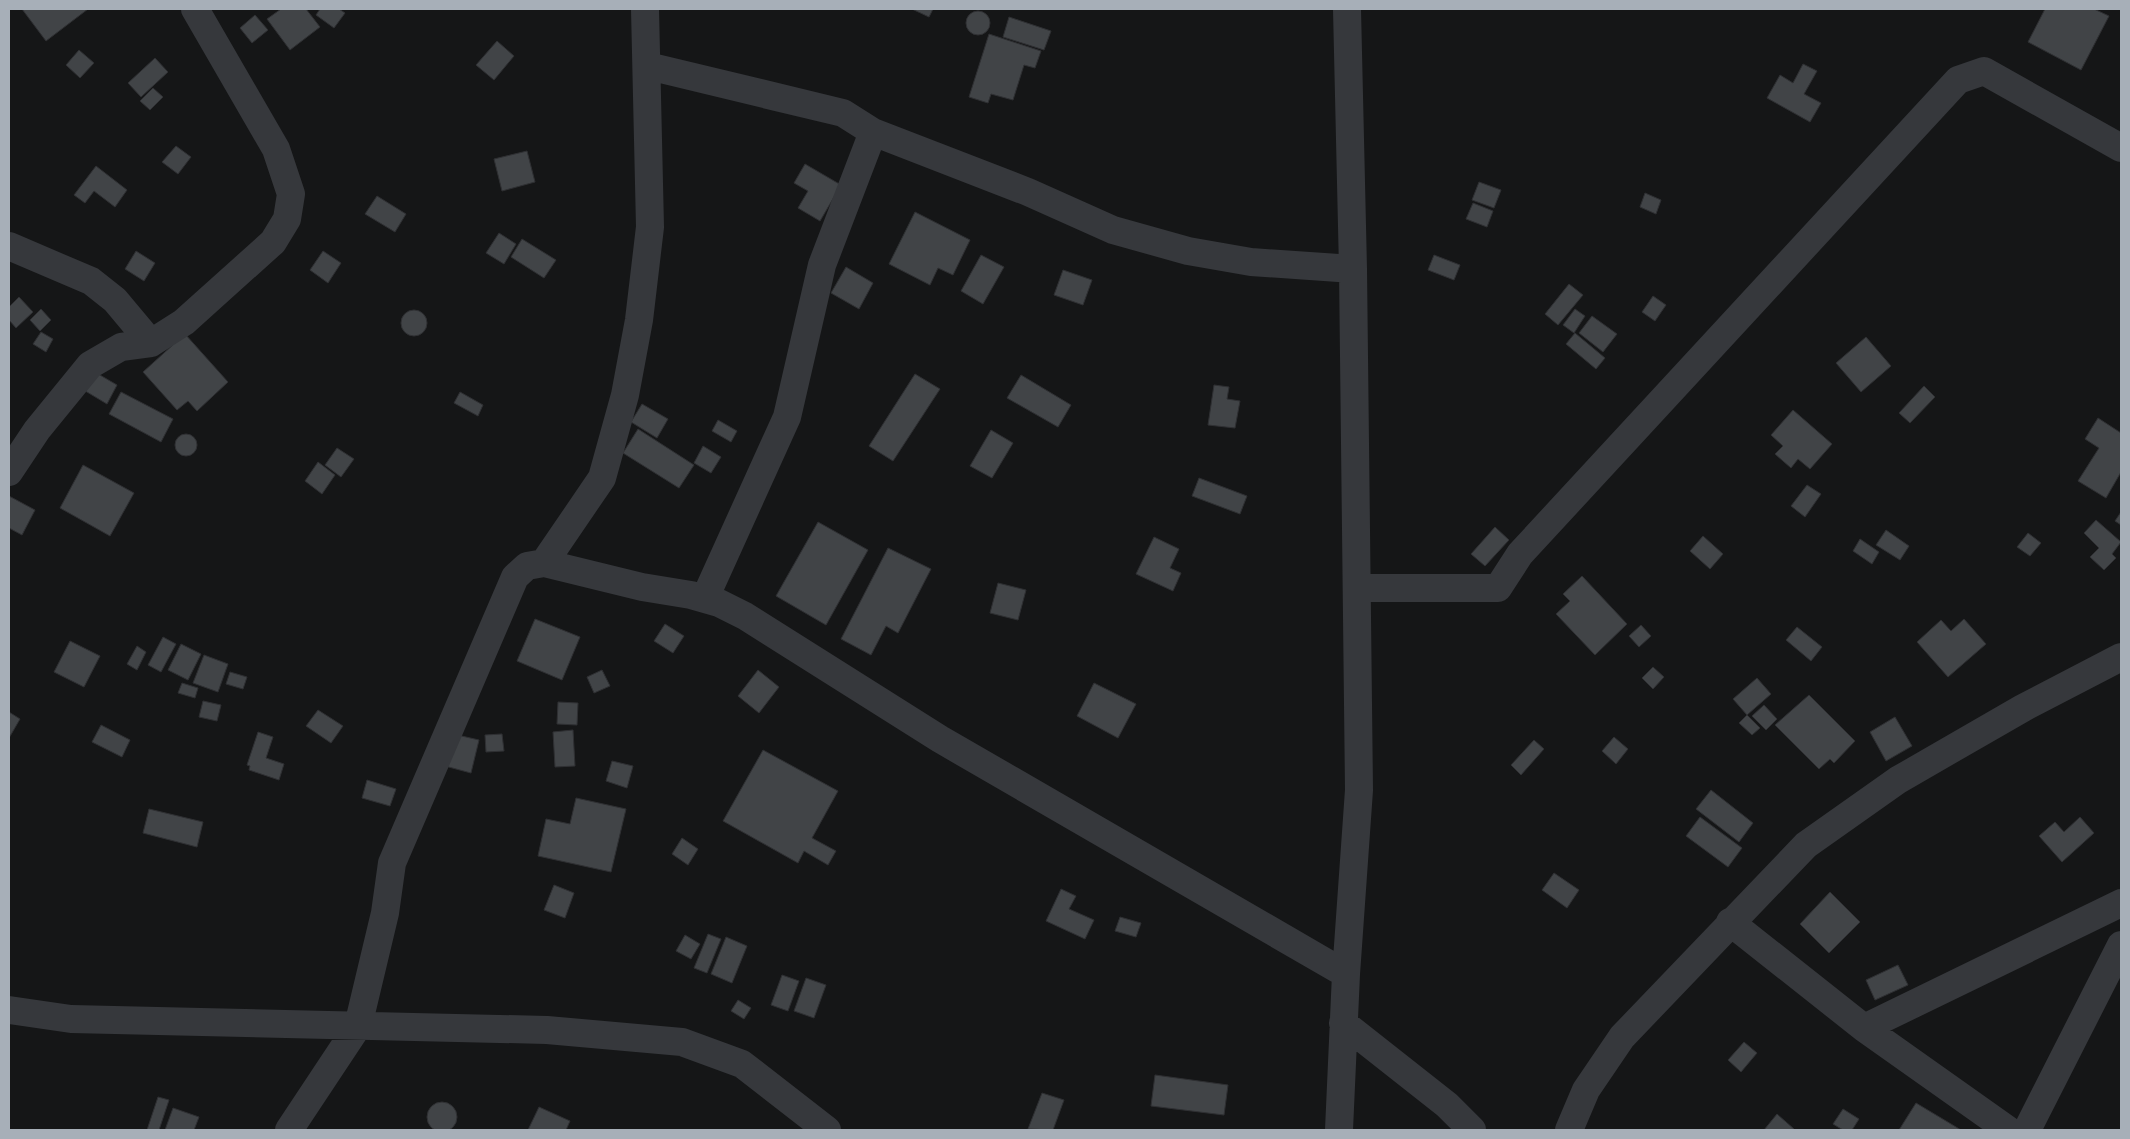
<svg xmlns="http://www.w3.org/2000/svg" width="2130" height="1139" font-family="'Titillium Web',sans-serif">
<rect width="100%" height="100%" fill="#151617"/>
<path fill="#414447" stroke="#2f3033" d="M 22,9 L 88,9 L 46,41 Z
M 281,9 L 306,9 L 320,27 L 290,50 L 267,19 Z
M 320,9 L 339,9 L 345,13 L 334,28 L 316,15 Z
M 912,9 L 933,9 L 929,17 Z
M 2045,9 L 2094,9 L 2109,16 L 2081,70 L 2028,42 Z
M966 23a12 12 0 1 1 24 0a12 12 0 1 1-24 0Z
M 255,15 L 268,30 L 252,43 L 240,28 Z
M 1009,17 L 1051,31 L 1044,50 L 1003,37 Z
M 989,34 L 1041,51 L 1035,68 L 1024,65 L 1013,100 L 991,94 L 988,103 L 969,97 Z
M 497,41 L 514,56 L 494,80 L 476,65 Z
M 79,50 L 94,63 L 80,78 L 66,65 Z
M 155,58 L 168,72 L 141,97 L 128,83 Z
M 1803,64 L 1817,71 L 1804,94 L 1821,103 L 1810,122 L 1767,98 L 1780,75 L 1793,83 Z
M 153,88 L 163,97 L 150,110 L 140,101 Z
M 176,146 L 191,157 L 178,174 L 162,162 Z
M 527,151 L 535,182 L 502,191 L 494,159 Z
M 805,164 L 841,185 L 820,221 L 798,208 L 808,191 L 794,183 Z
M 96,166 L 127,190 L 115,207 L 94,191 L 85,203 L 74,195 Z
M 1479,182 L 1501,190 L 1494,208 L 1472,200 Z
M 1645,193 L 1661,200 L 1656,214 L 1640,207 Z
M 377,196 L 406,214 L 395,232 L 365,214 Z
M 1473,203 L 1493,211 L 1487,227 L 1466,219 Z
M 915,212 L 970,240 L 953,275 L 938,268 L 930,285 L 889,264 Z
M 499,233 L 516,244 L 504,264 L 486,253 Z
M 522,239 L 556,260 L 544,278 L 511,257 Z
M 136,251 L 155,263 L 144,281 L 125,269 Z
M 323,251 L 341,263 L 328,283 L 310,270 Z
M 981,255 L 1004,267 L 983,304 L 961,291 Z
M 1434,255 L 1460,265 L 1454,280 L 1428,270 Z
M 846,267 L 873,283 L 859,309 L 831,293 Z
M 1063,270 L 1092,280 L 1083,305 L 1054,295 Z
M 1569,284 L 1583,295 L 1558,325 L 1545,314 Z
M 1653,296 L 1666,305 L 1655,321 L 1642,312 Z
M 19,297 L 33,312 L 16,328 L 9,320 L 9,307 Z
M 41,309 L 51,320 L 40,331 L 30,320 Z
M 1575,309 L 1585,316 L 1574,333 L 1563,325 Z
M401 323a13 13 0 1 1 26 0a13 13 0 1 1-26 0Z
M 1592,316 L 1617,334 L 1603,352 L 1579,333 Z
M 41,332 L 53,339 L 46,352 L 33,344 Z
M 1575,333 L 1605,358 L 1596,369 L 1566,344 Z
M 185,334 L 228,382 L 197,411 L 188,401 L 177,410 L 143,372 Z
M 1866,337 L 1891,366 L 1861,392 L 1836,363 Z
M 93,371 L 117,385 L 107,404 L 82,389 Z
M 915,374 L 940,389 L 893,461 L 869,446 Z
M 1021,375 L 1071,405 L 1058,427 L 1007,398 Z
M 1214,385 L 1229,387 L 1227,399 L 1240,401 L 1235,428 L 1208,425 Z
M 1924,386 L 1935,397 L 1910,423 L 1899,413 Z
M 121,392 L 173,419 L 161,442 L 109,414 Z
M 460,392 L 483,405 L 478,416 L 454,403 Z
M 642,404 L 668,419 L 657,438 L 631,422 Z
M 1793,410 L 1832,444 L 1810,469 L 1798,459 L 1791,468 L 1775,454 L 1783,446 L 1771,435 Z
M 2098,418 L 2121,433 L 2121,472 L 2106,498 L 2078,481 L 2099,448 L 2085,439 Z
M 718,420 L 737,431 L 731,442 L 712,431 Z
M 638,429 L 694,465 L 679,488 L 623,453 Z
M 991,430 L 1013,443 L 992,478 L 970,466 Z
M175 445a11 11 0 1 1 22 0a11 11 0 1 1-22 0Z
M 703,446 L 721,457 L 711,473 L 694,463 Z
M 337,448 L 354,459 L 341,477 L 325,465 Z
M 318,462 L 335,475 L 322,494 L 305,481 Z
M 83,465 L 134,493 L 110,536 L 60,508 Z
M 1199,478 L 1247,496 L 1240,514 L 1192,496 Z
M 1807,485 L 1821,494 L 1805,517 L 1791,506 Z
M 9,496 L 35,510 L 22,535 L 9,528 Z
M 2121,512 L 2121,525 L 2115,521 Z
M 2096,520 L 2121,542 L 2112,554 L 2116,558 L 2104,570 L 2090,557 L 2099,548 L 2084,533 Z
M 818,522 L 868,550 L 826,625 L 776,596 Z
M 1495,527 L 1509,540 L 1485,566 L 1471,554 Z
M 1886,530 L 1909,546 L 1900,560 L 1876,545 Z
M 2028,533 L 2041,543 L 2030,556 L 2017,547 Z
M 1703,536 L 1723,554 L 1710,569 L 1690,551 Z
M 1154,537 L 1179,549 L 1170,568 L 1181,573 L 1173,591 L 1136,574 Z
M 1860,539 L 1879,552 L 1872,564 L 1853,551 Z
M 888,548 L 931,569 L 898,633 L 886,626 L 871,655 L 841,639 Z
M 1582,576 L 1627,624 L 1595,655 L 1556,614 L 1570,601 L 1563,594 Z
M 998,583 L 1026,590 L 1018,620 L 990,613 Z
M 535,619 L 580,637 L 562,680 L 517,661 Z
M 1964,619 L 1986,644 L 1948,677 L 1917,642 L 1941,620 L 1951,631 Z
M 665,624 L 684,636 L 673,653 L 654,641 Z
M 1641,625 L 1651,636 L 1639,647 L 1629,636 Z
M 1797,627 L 1822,647 L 1811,661 L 1786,640 Z
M 163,637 L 176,644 L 161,672 L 148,665 Z
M 70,641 L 100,656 L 84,687 L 54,672 Z
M 181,644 L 201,654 L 188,680 L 168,670 Z
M 137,646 L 146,652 L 137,670 L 127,664 Z
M 204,655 L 228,664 L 218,692 L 193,683 Z
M 1653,667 L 1664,677 L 1653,689 L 1642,678 Z
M 602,670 L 610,686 L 594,693 L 587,677 Z
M 758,670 L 779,687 L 759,713 L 738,696 Z
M 230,672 L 247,677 L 243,689 L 226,684 Z
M 1757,678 L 1771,694 L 1747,715 L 1733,699 Z
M 182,683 L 198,688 L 195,698 L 178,693 Z
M 1094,683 L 1136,704 L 1118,738 L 1077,716 Z
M 1809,695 L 1855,741 L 1834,763 L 1830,759 L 1819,769 L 1775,725 Z
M 203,701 L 221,705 L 217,721 L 199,717 Z
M 558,702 L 578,703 L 577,725 L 557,724 Z
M 1764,705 L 1777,719 L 1766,730 L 1752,716 Z
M 318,710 L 343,726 L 331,743 L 306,726 Z
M 9,712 L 20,719 L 9,738 Z
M 1747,715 L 1760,728 L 1752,735 L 1739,723 Z
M 1895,717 L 1912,746 L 1886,761 L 1870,732 Z
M 101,725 L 130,740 L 122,757 L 92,742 Z
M 573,730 L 575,766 L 555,767 L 553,732 Z
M 258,732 L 273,737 L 266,758 L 284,764 L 279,780 L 249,770 L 250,766 L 247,765 Z
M 453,734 L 479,740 L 471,773 L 445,766 Z
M 502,734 L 504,751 L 486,752 L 485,735 Z
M 1614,737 L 1628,749 L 1616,764 L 1602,751 Z
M 1534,740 L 1544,749 L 1521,775 L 1511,765 Z
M 763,750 L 838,791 L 812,838 L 836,851 L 828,865 L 804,851 L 798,863 L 723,821 Z
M 612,761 L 633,766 L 627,788 L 606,781 Z
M 367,780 L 396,789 L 390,806 L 362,798 Z
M 1711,790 L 1753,823 L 1739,842 L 1696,809 Z
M 576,798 L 626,809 L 611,872 L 538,856 L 546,819 L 570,824 Z
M 149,809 L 203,822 L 197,847 L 143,833 Z
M 1700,817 L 1742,848 L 1728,867 L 1686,836 Z
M 2080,817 L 2094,833 L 2062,862 L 2039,836 L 2055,822 L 2064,832 Z
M 682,838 L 698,849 L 688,865 L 672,854 Z
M 1554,873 L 1579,890 L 1567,908 L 1542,890 Z
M 554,885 L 574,893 L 565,918 L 544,910 Z
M 1061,889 L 1076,896 L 1069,909 L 1094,920 L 1085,939 L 1046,921 Z
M 1830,892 L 1860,922 L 1829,953 L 1800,924 Z
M 1120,917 L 1141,923 L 1136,937 L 1115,931 Z
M 708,934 L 721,939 L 707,973 L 694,968 Z
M 685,935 L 700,944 L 691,959 L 676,951 Z
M 726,937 L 747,946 L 732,983 L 711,974 Z
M 1898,965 L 1908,985 L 1875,1000 L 1866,980 Z
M 782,975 L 799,981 L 788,1011 L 771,1005 Z
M 806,978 L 826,985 L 814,1018 L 794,1011 Z
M 738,1000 L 751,1008 L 744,1019 L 731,1011 Z
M 1744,1042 L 1757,1053 L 1741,1072 L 1728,1060 Z
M 1155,1075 L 1228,1085 L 1224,1115 L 1151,1106 Z
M 1042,1093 L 1064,1100 L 1053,1130 L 1028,1129 Z
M 158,1097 L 169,1100 L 159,1130 L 147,1130 Z
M427 1117a15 15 0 1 1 30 0a15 15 0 1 1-30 0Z
M 1916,1103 L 1961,1130 L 1899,1130 Z
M 539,1107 L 570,1121 L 566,1130 L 528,1130 Z
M 173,1108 L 199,1117 L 194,1130 L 165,1130 Z
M 1843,1109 L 1859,1119 L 1852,1130 L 1843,1130 L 1833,1124 Z
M 1777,1114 L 1794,1129 L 1793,1130 L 1764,1130 Z"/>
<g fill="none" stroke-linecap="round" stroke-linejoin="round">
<path stroke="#36383c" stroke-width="28" d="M 648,66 L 843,113 L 873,132 L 1028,192 L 1113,230 L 1188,251 L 1251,262 L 1353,269
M 9,246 L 91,281 L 115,300 L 151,343
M 9,472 L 37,430 L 90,365 L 121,347 L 151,343 L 184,322 L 273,242 L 287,219 L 291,194 L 276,149 L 195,9
M 544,563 L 602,478 L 625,395 L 639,320 L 650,227 L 645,9
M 1357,588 L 1498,588 L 1520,554 L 1958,80 L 1984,71 L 2121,148
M 705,598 L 787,417 L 822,265 L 873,132
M 1730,922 L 1864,1028 L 2008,1130
M 9,1010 L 71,1019 L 547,1030 L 682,1042 L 742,1064 L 827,1130
M 1343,1023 L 1447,1105 L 1472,1130
M 1864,1028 L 2121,903
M 289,1130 L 358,1026 L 385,913 L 392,863 L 515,577 L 527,566 L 544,563 L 642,587 L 691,595 L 719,603 L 745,616 L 940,739 L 1346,974
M 1339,1130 L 1346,974 L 1359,790 L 1353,269 L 1347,9
M 1569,1130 L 1586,1090 L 1622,1037 L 1806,845 L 1898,780 L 2023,708 L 2121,657
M 2027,1130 L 2121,945"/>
</g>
<rect width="2130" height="1139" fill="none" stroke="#a7afb8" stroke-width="20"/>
</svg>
